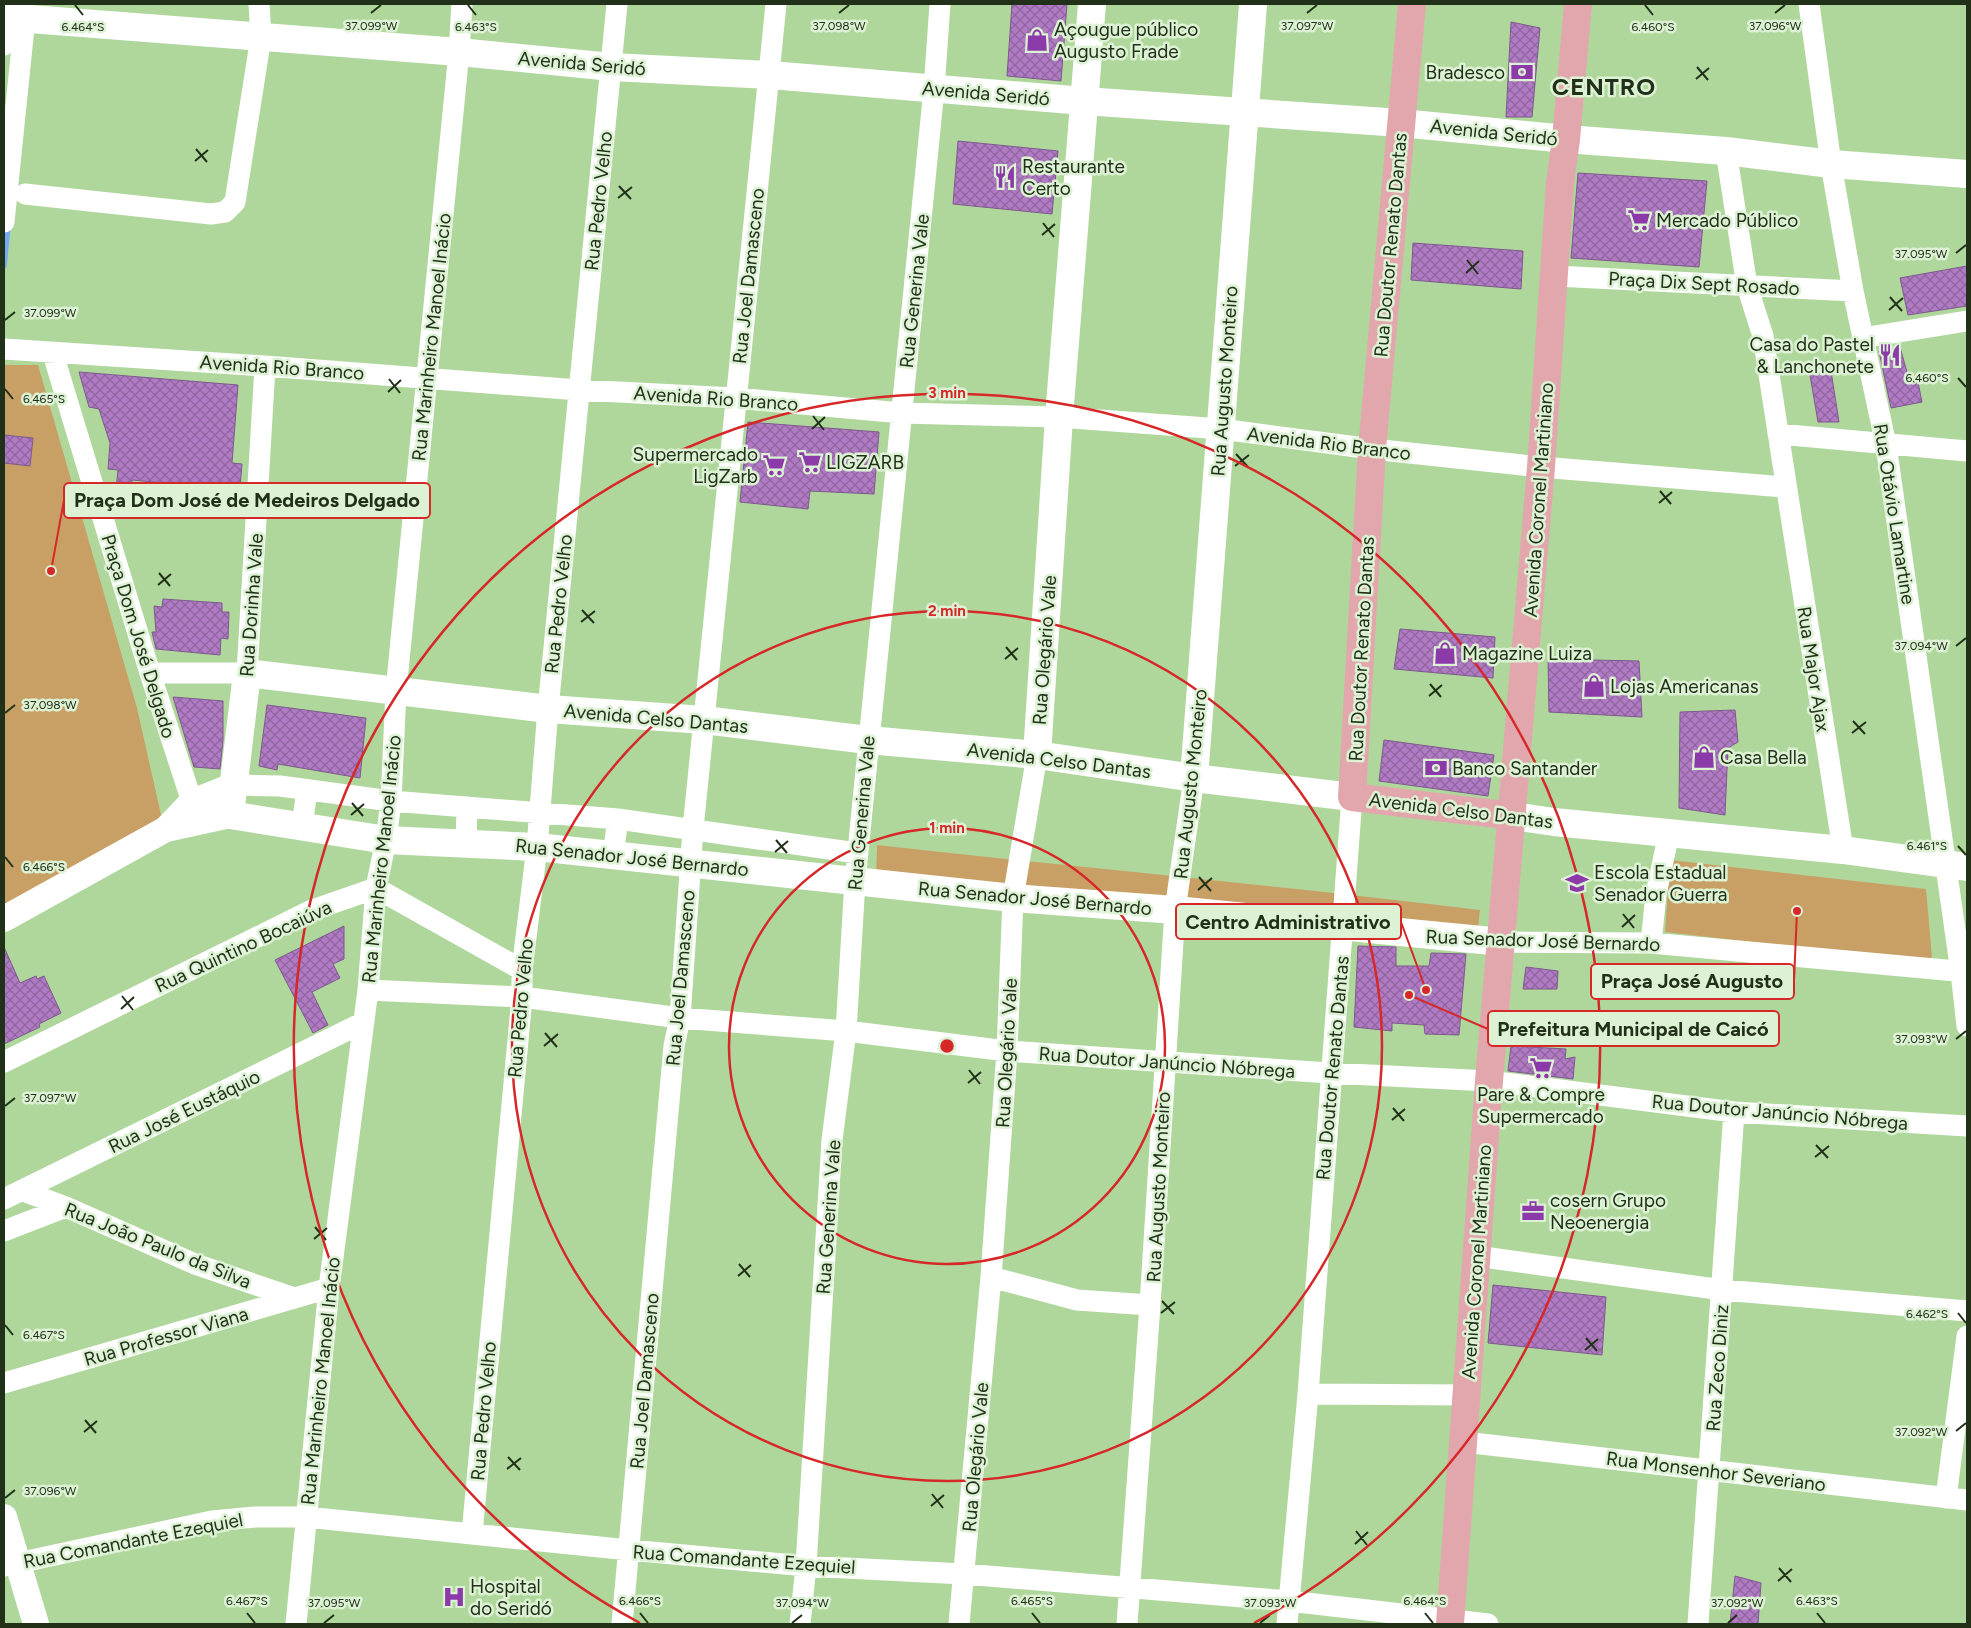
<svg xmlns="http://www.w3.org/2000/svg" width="1971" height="1628" font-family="Figtree,sans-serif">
<defs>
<pattern id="building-cross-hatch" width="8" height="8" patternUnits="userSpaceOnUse" patternTransform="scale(1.25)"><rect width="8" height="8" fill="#b07bc4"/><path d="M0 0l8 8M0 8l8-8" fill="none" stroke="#8f659e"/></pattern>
</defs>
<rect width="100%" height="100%" fill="#afd79c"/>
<path fill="#c8a065" d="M 4,365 L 38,365 L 137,708 L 162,819 L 4,908 Z
M 877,845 C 1078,868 1279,885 1480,910 L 1477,937 L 876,878 Z
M 1670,860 L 1926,889 L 1932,957 L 1924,962 L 1665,932 Z"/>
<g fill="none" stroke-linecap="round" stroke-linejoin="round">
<path stroke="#75abf3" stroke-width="5.5" d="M 4,266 L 8,226"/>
</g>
<path fill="url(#building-cross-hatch)" stroke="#7e598d" d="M 1012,4 L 1067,4 L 1061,81 L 1007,76 Z
M 1511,22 L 1540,28 L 1532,117 L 1506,117 Z
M 958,141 L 1058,151 L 1052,214 L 953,204 Z
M 1578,173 L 1707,181 L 1699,267 L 1571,258 Z
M 1413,243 L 1523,251 L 1521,289 L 1411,280 Z
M 1967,266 L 1967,306 L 1908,315 L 1900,278 Z
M 1900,347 L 1910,383 L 1918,382 L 1922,402 L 1891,408 L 1879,351 Z
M 1831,371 L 1839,422 L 1818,422 L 1810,375 Z
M 79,372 L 238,385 L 232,463 L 242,464 L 238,511 L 174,504 L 175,484 L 132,480 L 131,491 L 116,489 L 118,470 L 108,469 L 110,443 L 99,409 L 89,407 Z
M 748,422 L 879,432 L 874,494 L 810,491 L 808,509 L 740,502 Z
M 4,435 L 33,438 L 30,466 L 4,463 Z
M 163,599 L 222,603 L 222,612 L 229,612 L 228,639 L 221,638 L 220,655 L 156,649 L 152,632 L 156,632 L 154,606 L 162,607 Z
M 1400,629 L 1495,637 L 1493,678 L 1394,669 Z
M 1548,659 L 1639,661 L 1642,717 L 1549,712 Z
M 173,697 L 223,701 L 223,740 L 220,769 L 194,767 Z
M 267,705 L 366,718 L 360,778 L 278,764 L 277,770 L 259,766 Z
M 1735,710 L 1738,742 L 1728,748 L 1725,815 L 1679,808 L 1680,712 Z
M 1384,740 L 1494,755 L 1488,796 L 1379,781 Z
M 344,926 L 344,959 L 333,964 L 340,978 L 312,992 L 328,1025 L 313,1033 L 275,960 Z
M 1358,946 L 1396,947 L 1396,966 L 1429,966 L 1431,953 L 1466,954 L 1459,1035 L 1425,1034 L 1424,1025 L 1392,1023 L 1392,1031 L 1354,1027 Z
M 4,947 L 20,983 L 36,976 L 37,979 L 44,976 L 61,1013 L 39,1024 L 40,1027 L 4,1044 Z
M 1526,967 L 1558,971 L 1557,989 L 1523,989 Z
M 1511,1046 L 1566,1049 L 1565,1059 L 1575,1057 L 1573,1079 L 1508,1071 Z
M 1493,1285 L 1606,1297 L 1602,1355 L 1488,1343 Z
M 1735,1576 L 1761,1583 L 1758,1624 L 1730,1624 Z"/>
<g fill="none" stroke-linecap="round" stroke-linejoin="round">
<path stroke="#fff" stroke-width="21" d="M 1809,4 L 1831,164 L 1853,291 L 1886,445 L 1961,972 L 1967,1026
M 4,45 L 7,17
M 1726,151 L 1747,286 L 1763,336 L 1843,850
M 25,194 L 211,214 L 225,212 L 235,202 L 261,37 L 259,4
M 4,222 L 25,18
M 1555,276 L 1853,291
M 1862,338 L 1967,321
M 4,349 L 265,366 L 579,390 L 735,398 L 902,413 L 1059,417 L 1221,429 L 1372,449 L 1541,467 L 1785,487
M 53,354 L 150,673 L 192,802 L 199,816
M 1778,434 L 1967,451
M 150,673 L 247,673 L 265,366
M 235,785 L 280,786 L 391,801 L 618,819 L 857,853
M 302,826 L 307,790
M 466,844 L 467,807
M 613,854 L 618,819
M 1502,942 L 1651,943 L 1967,972
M 1651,943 L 1656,894 L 1669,833
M 368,990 L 522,997 L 680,1018 L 846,1031 L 1007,1051 L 1330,1073 L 1489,1081 L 1734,1112 L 1967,1126
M 4,1062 L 310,911 L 376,888 L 522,970
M 23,1191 L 66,1207 L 195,1264 L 294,1298
M 4,1199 L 364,1022
M 4,1231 L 66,1207
M 1476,1256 L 1723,1290 L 1967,1311
M 991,1277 L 1077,1300 L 1150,1305
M 4,1383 L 329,1288
M 1308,1394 L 1467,1395
M 1464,1442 L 1967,1500
M 1946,1498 L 1967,1336
M 472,1534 L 522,997 L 522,970 L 537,847 L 548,709 L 617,4
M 4,1566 L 212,1521 L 255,1517 L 306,1517 L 629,1550 L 806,1566 L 964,1574 L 1289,1601 L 1488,1624
M 296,1624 L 329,1288 L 368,990 L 376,888 L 386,840 L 391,801 L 396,691 L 459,52 L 462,4
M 622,1624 L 674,1046 L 680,1018 L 693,829 L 776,4
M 800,1624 L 806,1566 L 832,1140 L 846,1031 L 855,881 L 934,89 L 940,4
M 959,1624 L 991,1277 L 1007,1051 L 1013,898 L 1037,755
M 1127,1624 L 1150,1305 L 1175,910 L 1194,778
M 1287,1624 L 1308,1394 L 1352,797
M 1698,1624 L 1734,1112"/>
<path stroke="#fff" stroke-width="26" d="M 166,829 L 192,802 L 235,785
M 4,919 L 166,829 L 230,815
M 4,1517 L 36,1624"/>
<path stroke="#fff" stroke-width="28" d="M 4,17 L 459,52 L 612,67 L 770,75 L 1084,101 L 1401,123 L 1566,139 L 1726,151 L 1831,164 L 1967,174
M 1037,755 L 1059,417 L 1092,4
M 1194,778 L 1253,4
M 1352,797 L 1194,778 L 1037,755 L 868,740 L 704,720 L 548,709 L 247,673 L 230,815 L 386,840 L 537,847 L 1013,898 L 1175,910 L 1502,942
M 1513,816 L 1554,822 L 1843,850 L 1967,867"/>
<path stroke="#e2a7ac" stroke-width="28" d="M 1412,4 L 1372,449 L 1352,797 L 1513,816
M 1450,1624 L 1489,1081 L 1541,467 L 1560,183 L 1566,139 L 1578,4"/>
</g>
<path fill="none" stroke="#213119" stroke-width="2" d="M 75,5 L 83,15M 468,5 L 476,15M 1645,5 L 1653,15M 371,13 L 381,5M 839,13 L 849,5M 1307,13 L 1317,5M 1775,13 L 1785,5M 1697,67 L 1708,80M 1696,79 L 1709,68M 196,149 L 207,162M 195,161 L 208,150M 619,186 L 631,199M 618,198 L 632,187M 1043,223 L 1054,237M 1042,235 L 1055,224M 1956,253 L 1966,245M 1467,260 L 1478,274M 1466,273 L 1479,261M 1890,297 L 1902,311M 1889,310 L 1903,298M 5,320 L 15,312M 1958,378 L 1966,387M 389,379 L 400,393M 5,389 L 13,399M 388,392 L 401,380M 813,416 L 824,430M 812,429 L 825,417M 1236,454 L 1248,467M 1235,466 L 1249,455M 1660,491 L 1671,504M 1659,503 L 1672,492M 159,573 L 170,586M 158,585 L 171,574M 582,610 L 594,623M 581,622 L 595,611M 1956,646 L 1966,638M 1006,647 L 1017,660M 1005,659 L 1018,648M 1430,684 L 1441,697M 1429,696 L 1442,685M 5,713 L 15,705M 1853,721 L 1865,734M 1852,733 L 1866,722M 352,803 L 363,816M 351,815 L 364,804M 776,840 L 787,853M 1958,846 L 1966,855M 775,852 L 788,841M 5,857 L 13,867M 1199,877 L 1211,891M 1198,890 L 1212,878M 1623,914 L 1634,928M 1622,927 L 1635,915M 122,996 L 133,1010M 121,1009 L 134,997M 545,1033 L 557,1047M 1956,1039 L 1966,1031M 544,1046 L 558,1034M 969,1070 L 980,1084M 968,1083 L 981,1072M 5,1106 L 15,1098M 1393,1108 L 1404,1121M 1392,1120 L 1405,1109M 1816,1145 L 1828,1158M 1815,1157 L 1829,1146M 315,1227 L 326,1240M 314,1239 L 327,1228M 739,1264 L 750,1277M 738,1276 L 751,1265M 1162,1301 L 1174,1314M 1161,1313 L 1175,1302M 1958,1313 L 1966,1323M 5,1325 L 13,1335M 1586,1338 L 1597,1351M 1585,1350 L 1598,1339M 85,1420 L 96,1433M 1956,1431 L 1966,1423M 84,1432 L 97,1421M 508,1457 L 520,1470M 507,1469 L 521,1458M 932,1494 L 943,1508M 5,1498 L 15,1490M 931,1506 L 944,1495M 1356,1531 L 1367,1545M 1355,1544 L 1368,1532M 1779,1568 L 1791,1582M 1778,1581 L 1792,1569M 247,1613 L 255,1623M 640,1613 L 648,1623M 1032,1613 L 1040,1623M 1425,1613 L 1433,1623M 1817,1613 L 1825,1623M 324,1623 L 334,1615M 792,1623 L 802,1615M 1260,1623 L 1270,1615M 1728,1623 L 1737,1615"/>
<g fill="none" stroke="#d62828" stroke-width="2.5">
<circle cx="947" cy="1046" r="218"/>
<circle cx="947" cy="1046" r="435"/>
<path d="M640 1623A653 653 0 1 1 1254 1623"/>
</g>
<defs>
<symbol id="shop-bare" viewBox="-9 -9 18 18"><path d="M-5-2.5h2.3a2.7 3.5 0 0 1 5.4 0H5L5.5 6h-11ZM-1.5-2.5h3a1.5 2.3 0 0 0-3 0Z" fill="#8c3aa9" stroke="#ddf2d4" stroke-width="2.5" paint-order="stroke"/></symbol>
<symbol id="bank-bare" viewBox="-9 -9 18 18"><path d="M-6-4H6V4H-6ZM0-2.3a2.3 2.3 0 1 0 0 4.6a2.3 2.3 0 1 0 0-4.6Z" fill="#8c3aa9" stroke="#ddf2d4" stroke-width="2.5" paint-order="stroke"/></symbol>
<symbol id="restaurant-bare" viewBox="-9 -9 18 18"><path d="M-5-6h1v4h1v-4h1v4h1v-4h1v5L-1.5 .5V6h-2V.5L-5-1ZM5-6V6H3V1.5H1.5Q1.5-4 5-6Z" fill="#8c3aa9" stroke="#ddf2d4" stroke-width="2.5" paint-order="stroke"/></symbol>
<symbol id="supermarket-bare" viewBox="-9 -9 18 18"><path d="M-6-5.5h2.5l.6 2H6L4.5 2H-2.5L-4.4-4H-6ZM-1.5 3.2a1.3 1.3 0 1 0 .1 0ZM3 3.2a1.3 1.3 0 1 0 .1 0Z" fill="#8c3aa9" stroke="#ddf2d4" stroke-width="2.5" paint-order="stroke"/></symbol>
<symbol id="school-bare" viewBox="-9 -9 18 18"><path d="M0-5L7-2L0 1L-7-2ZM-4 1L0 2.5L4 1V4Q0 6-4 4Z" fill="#8c3aa9" stroke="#ddf2d4" stroke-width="2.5" paint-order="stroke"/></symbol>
<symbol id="office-bare" viewBox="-9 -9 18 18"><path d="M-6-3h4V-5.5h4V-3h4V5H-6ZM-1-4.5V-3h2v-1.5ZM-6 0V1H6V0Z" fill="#8c3aa9" stroke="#ddf2d4" stroke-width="2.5" paint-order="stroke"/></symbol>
<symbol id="hospital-bare" viewBox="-9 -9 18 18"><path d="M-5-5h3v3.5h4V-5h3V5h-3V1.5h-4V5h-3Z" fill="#8c3aa9" stroke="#ddf2d4" stroke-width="2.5" paint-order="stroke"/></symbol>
</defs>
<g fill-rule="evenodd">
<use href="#shop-bare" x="1021" y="24" width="32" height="32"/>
<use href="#bank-bare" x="1506" y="56" width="32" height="32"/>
<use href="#restaurant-bare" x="989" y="161" width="32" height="32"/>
<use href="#supermarket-bare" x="1623" y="204" width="32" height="32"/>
<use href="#restaurant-bare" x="1874" y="339" width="32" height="32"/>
<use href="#supermarket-bare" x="794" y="446" width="32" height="32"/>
<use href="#supermarket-bare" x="758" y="449" width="32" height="32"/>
<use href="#shop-bare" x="1429" y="637" width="32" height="32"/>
<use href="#shop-bare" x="1578" y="670" width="32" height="32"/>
<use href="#shop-bare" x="1688" y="741" width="32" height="32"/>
<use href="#bank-bare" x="1420" y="752" width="32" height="32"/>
<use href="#school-bare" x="1561" y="867" width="32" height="32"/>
<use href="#supermarket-bare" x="1525" y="1052" width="32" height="32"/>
<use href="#office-bare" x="1517" y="1195" width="32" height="32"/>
<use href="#hospital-bare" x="438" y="1581" width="32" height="32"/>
</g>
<g text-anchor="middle" stroke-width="5" stroke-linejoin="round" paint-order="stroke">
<g font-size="19" fill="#213119" stroke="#ddf2d4" text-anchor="start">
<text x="1054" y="36">Açougue público<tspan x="1054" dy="22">Augusto Frade</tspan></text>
<text x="1505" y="79" text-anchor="end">Bradesco</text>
<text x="1022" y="173">Restaurante<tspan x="1022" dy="22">Certo</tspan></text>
<text x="1656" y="227">Mercado Público</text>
<text x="1874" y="351" text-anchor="end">Casa do Pastel<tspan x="1874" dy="22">&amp; Lanchonete</tspan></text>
<text x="758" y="461" text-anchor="end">Supermercado<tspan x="758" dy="22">LigZarb</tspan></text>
<text x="826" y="469">LIGZARB</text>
<text x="1462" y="660">Magazine Luiza</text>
<text x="1610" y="693">Lojas Americanas</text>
<text x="1720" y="764">Casa Bella</text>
<text x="1452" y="775">Banco Santander</text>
<text x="1594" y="879">Escola Estadual<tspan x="1594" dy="22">Senador Guerra</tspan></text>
<text x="1541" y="1101" text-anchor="middle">Pare &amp; Compre<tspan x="1541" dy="22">Supermercado</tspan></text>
<text x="1550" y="1207">cosern Grupo<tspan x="1550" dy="22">Neoenergia</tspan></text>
<text x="470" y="1593">Hospital<tspan x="470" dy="22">do Seridó</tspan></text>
</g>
<g font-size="19" fill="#213119" stroke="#ddf2d4">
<text transform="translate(582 63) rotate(5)" y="7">Avenida Seridó</text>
<text transform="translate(986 93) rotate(5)" y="7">Avenida Seridó</text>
<text transform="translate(1494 132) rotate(6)" y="7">Avenida Seridó</text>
<text transform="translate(598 201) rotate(-84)" y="7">Rua Pedro Velho</text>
<text transform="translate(1390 245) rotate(-85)" y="7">Rua Doutor Renato Dantas</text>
<text transform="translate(748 276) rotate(-84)" y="7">Rua Joel Damasceno</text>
<text transform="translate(1704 283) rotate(3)" y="7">Praça Dix Sept Rosado</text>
<text transform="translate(914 291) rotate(-84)" y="7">Rua Generina Vale</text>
<text transform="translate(431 337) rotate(-84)" y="7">Rua Marinheiro Manoel Inácio</text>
<text transform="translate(282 367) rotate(4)" y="7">Avenida Rio Branco</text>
<text transform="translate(1224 381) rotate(-86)" y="7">Rua Augusto Monteiro</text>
<text transform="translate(716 398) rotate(4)" y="7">Avenida Rio Branco</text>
<text transform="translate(1329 443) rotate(7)" y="7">Avenida Rio Branco</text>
<text transform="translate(1538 500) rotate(-86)" y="7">Avenida Coronel Martiniano</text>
<text transform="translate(1895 514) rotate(81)" y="7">Rua Otávio Lamartine</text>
<text transform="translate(558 604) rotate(-84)" y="7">Rua Pedro Velho</text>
<text transform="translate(251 605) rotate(-86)" y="7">Rua Dorinha Vale</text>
<text transform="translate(139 636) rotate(73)" y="7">Praça Dom José Delgado</text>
<text transform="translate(1361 649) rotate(-87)" y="7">Rua Doutor Renato Dantas</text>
<text transform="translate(1044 650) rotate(-86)" y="7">Rua Olegário Vale</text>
<text transform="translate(1814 669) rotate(81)" y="7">Rua Major Ajax</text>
<text transform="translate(656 718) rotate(5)" y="7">Avenida Celso Dantas</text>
<text transform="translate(1059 760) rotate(7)" y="7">Avenida Celso Dantas</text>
<text transform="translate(1190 784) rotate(-84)" y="7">Rua Augusto Monteiro</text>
<text transform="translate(1461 810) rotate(7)" y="7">Avenida Celso Dantas</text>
<text transform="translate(861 813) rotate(-85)" y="7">Rua Generina Vale</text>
<text transform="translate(632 857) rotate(6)" y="7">Rua Senador José Bernardo</text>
<text transform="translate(381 859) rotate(-84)" y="7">Rua Marinheiro Manoel Inácio</text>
<text transform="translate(1035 898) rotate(5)" y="7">Rua Senador José Bernardo</text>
<text transform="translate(1543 940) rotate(2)" y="7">Rua Senador José Bernardo</text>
<text transform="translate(243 946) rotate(-25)" y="7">Rua Quintino Bocaiúva</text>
<text transform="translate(680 978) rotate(-85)" y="7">Rua Joel Damasceno</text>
<text transform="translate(520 1008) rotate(-85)" y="7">Rua Pedro Velho</text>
<text transform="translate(1006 1053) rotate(-87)" y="7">Rua Olegário Vale</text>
<text transform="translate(1167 1062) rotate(4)" y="7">Rua Doutor Janúncio Nóbrega</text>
<text transform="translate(1332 1068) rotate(-85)" y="7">Rua Doutor Renato Dantas</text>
<text transform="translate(184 1111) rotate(-26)" y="7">Rua José Eustáquio</text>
<text transform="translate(1780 1112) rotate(5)" y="7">Rua Doutor Janúncio Nóbrega</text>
<text transform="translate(1158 1187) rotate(-87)" y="7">Rua Augusto Monteiro</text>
<text transform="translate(828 1217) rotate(-86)" y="7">Rua Generina Vale</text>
<text transform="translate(158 1245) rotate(22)" y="7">Rua João Paulo da Silva</text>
<text transform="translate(1476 1262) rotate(-86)" y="7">Avenida Coronel Martiniano</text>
<text transform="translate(166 1336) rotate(-16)" y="7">Rua Professor Viana</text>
<text transform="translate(1717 1368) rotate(-86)" y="7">Rua Zeco Diniz</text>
<text transform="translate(320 1381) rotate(-84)" y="7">Rua Marinheiro Manoel Inácio</text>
<text transform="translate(644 1381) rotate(-85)" y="7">Rua Joel Damasceno</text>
<text transform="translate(483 1411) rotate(-85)" y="7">Rua Pedro Velho</text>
<text transform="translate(975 1457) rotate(-85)" y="7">Rua Olegário Vale</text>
<text transform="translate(1716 1471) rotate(7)" y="7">Rua Monsenhor Severiano</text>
<text transform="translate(133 1540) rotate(-11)" y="7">Rua Comandante Ezequiel</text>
<text transform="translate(744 1559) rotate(4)" y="7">Rua Comandante Ezequiel</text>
</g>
<g font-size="24" font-weight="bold" letter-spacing="1" fill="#213119" stroke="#ddf2d4">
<text x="1604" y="95">CENTRO</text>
</g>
</g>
<g font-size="12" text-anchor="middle" fill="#213119" stroke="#ddf2d4" stroke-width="5" stroke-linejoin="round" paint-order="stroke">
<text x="839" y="30">37.098°W</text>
<text x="1775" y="30">37.096°W</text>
<text x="371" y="30">37.099°W</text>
<text x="1307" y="30">37.097°W</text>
<text x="83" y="31">6.464°S</text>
<text x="476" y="31">6.463°S</text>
<text x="1653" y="31">6.460°S</text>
<text x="1921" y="258">37.095°W</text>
<text x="50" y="317">37.099°W</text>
<text x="1927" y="382">6.460°S</text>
<text x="44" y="403">6.465°S</text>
<text x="1921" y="650">37.094°W</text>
<text x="50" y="709">37.098°W</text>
<text x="1927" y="850">6.461°S</text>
<text x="44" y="871">6.466°S</text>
<text x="1921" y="1043">37.093°W</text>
<text x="50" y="1102">37.097°W</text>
<text x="1927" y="1318">6.462°S</text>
<text x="44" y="1339">6.467°S</text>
<text x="1921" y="1436">37.092°W</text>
<text x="50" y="1495">37.096°W</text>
<text x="247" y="1605">6.467°S</text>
<text x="640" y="1605">6.466°S</text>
<text x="1032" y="1605">6.465°S</text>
<text x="1425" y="1605">6.464°S</text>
<text x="1817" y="1605">6.463°S</text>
<text x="334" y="1607">37.095°W</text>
<text x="802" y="1607">37.094°W</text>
<text x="1270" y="1607">37.093°W</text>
<text x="1737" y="1607">37.092°W</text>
</g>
<circle cx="947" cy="1046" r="8" fill="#d62828" stroke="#ddf2d4" stroke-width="2.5"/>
<g font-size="15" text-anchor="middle" font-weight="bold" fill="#d62828" stroke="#ddf2d4" stroke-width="5" stroke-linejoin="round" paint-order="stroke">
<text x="947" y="398">3 min</text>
<text x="947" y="616">2 min</text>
<text x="947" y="833">1 min</text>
</g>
<path fill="none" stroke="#d62828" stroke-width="2" d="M51 571L64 500M1426 990L1401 922M1797 911L1794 981M1409 995L1488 1029"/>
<g fill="#d62828" stroke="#ddf2d4" stroke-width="2">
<circle cx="51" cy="571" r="5"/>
<circle cx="1426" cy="990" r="5"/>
<circle cx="1797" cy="911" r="5"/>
<circle cx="1409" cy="995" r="5"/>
</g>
<g fill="#ddf2d4" stroke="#d62828" stroke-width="2">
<rect x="64" y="483" width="366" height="35" rx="5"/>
<rect x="1176" y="904" width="225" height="35" rx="5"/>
<rect x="1591" y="964" width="203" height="35" rx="5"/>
<rect x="1488" y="1011" width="291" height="35" rx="5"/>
</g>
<g font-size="20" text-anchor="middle" font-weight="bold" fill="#213119">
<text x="247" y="507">Praça Dom José de Medeiros Delgado</text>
<text x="1288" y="929">Centro Administrativo</text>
<text x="1692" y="988">Praça José Augusto</text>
<text x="1633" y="1036">Prefeitura Municipal de Caicó</text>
</g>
<rect width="1971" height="1628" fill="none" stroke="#213119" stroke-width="10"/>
</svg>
